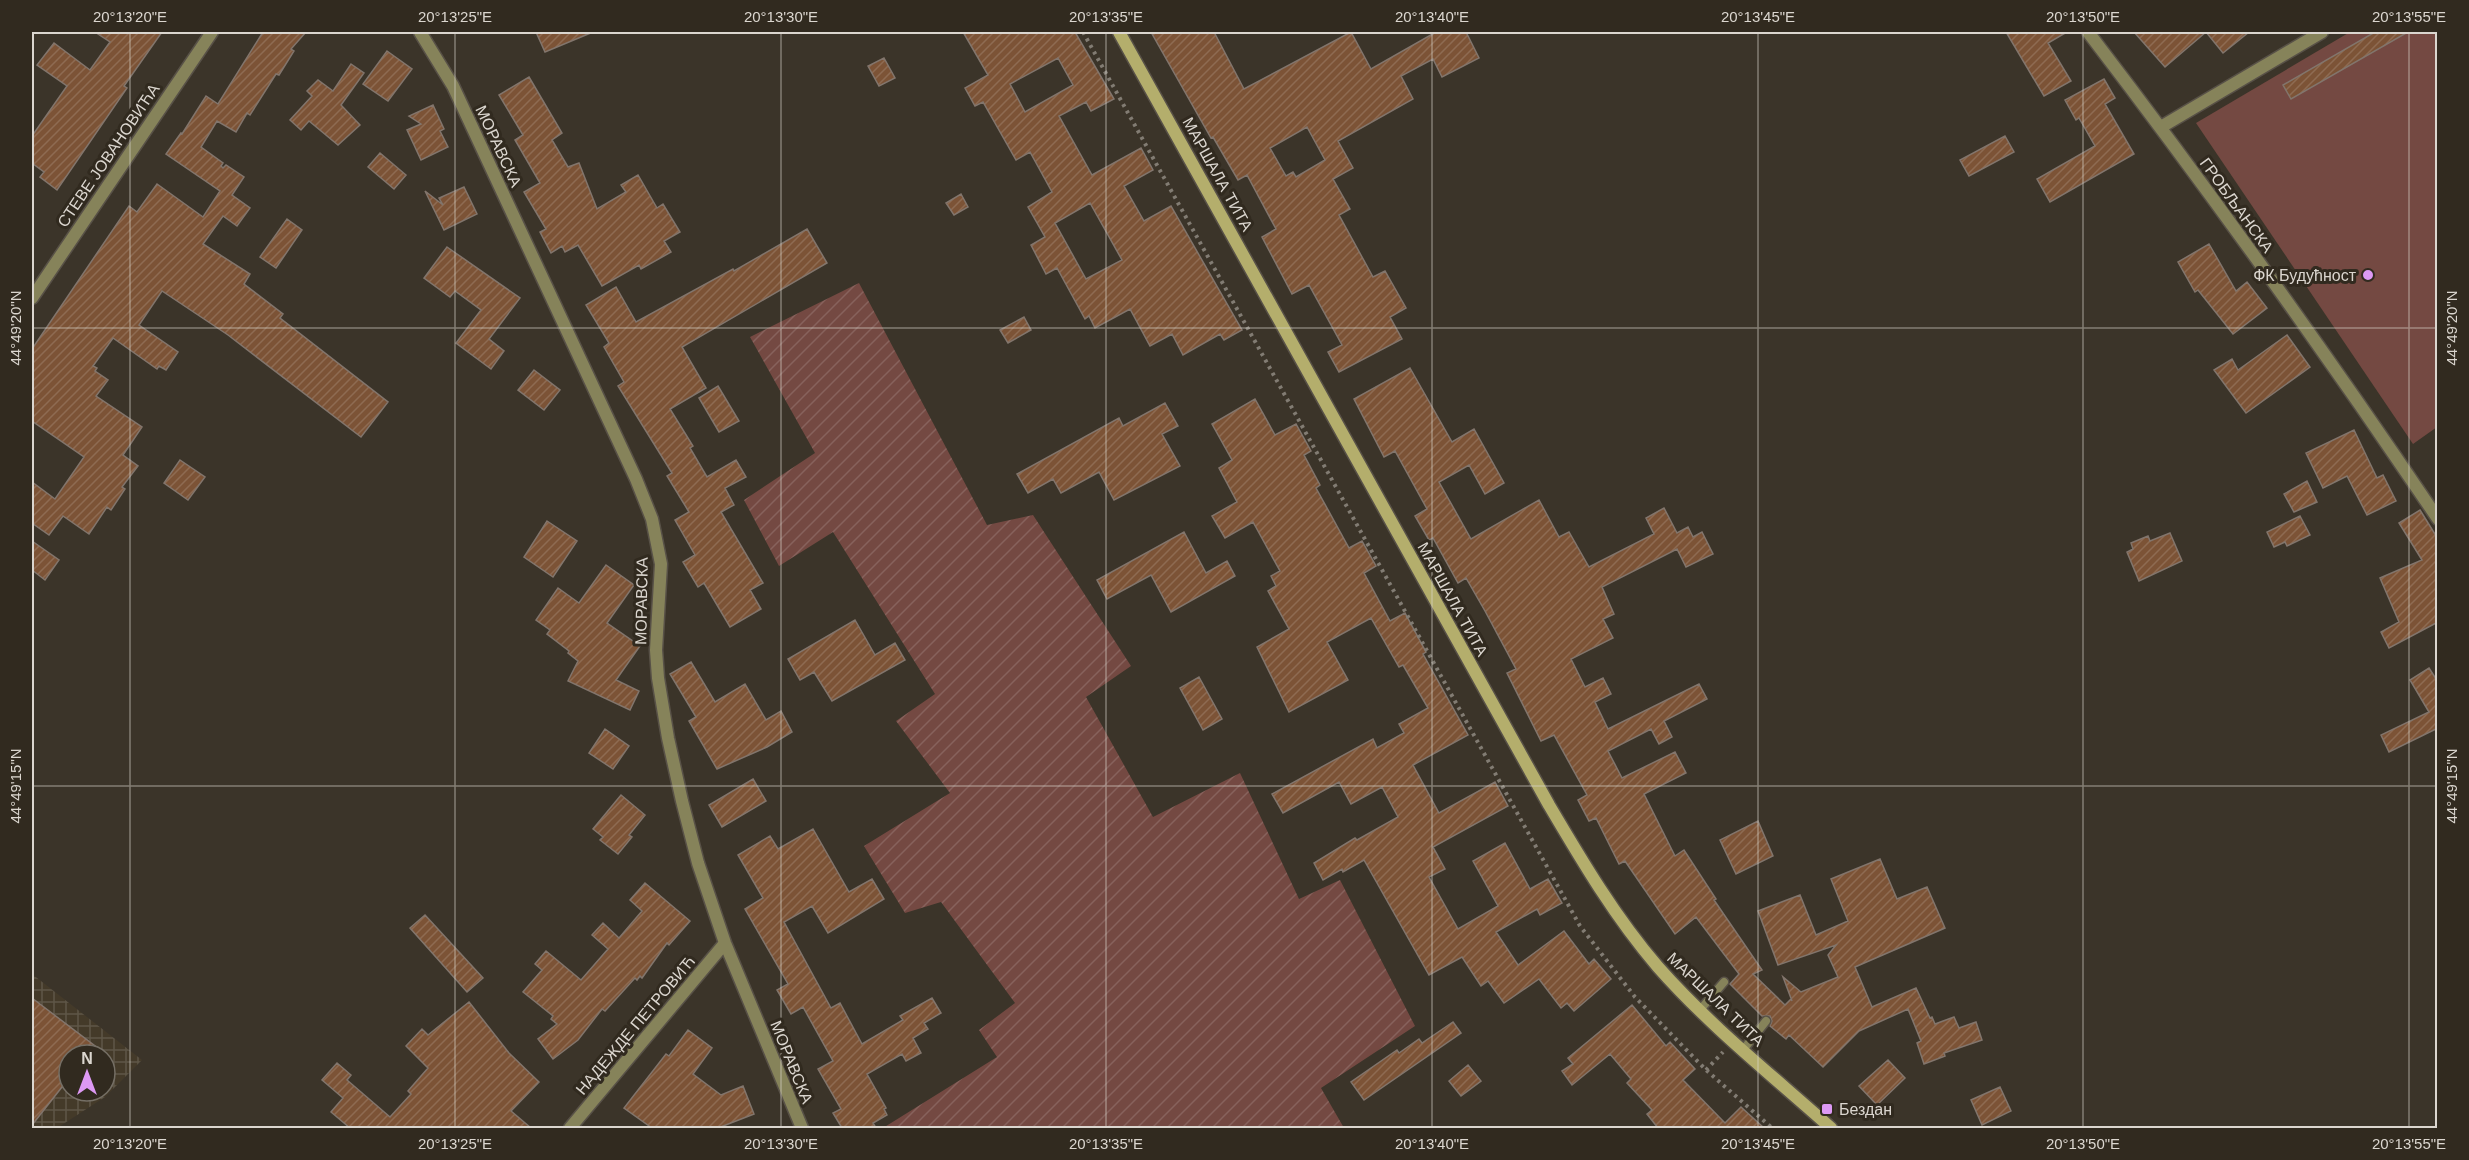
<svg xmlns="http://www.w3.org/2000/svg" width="2469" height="1160" font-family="Arial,sans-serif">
<defs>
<pattern id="industrial-grid" width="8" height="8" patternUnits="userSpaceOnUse" patternTransform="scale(1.5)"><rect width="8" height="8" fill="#443a29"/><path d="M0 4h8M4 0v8" fill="none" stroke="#5e5647"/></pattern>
<pattern id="garden-furrows" width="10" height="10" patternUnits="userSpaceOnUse" patternTransform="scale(1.5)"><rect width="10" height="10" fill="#744942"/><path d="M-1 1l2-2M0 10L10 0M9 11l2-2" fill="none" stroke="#87625c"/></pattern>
<pattern id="building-hatch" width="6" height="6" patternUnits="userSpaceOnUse" patternTransform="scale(1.5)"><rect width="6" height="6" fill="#7c5336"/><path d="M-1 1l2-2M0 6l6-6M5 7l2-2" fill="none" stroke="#8e6b52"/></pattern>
</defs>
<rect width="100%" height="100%" fill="#3b3429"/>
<path fill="url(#industrial-grid)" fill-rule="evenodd" d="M 32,974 L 142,1060 L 105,1097 L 57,1128 L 32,1128 ZM 69,1055 L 105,1055 L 105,1091 L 69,1091 Z"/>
<path fill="url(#garden-furrows)" d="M 859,283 L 987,525 L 1033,515 L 1131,666 L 1086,697 L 1153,817 L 1240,773 L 1299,899 L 1340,880 L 1415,1026 L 1321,1088 L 1344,1128 L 883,1128 L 997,1057 L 979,1030 L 1015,1003 L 941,902 L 905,913 L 864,846 L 950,793 L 896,721 L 935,694 L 833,532 L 779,566 L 744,500 L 815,453 L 750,337 Z"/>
<path fill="#744942" d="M 2350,32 L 2437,32 L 2437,427 L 2413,444 L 2196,123 Z"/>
<path fill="url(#building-hatch)" stroke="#82756c" stroke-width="1.5" fill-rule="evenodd" d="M 95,32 L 162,32 L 124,86 L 127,88 L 57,190 L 40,177 L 44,172 L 32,163 L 32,136 L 67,86 L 37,65 L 54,43 L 90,70 L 110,42 Z
M 263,32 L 306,32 L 291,49 L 294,51 L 279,75 L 276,74 L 250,115 L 247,113 L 236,132 L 217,121 L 201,147 L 223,163 L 221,166 L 223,168 L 226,165 L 244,177 L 232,195 L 250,208 L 237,226 L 223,216 L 203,244 L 250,274 L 244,284 L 283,314 L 280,318 L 388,402 L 361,437 L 228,335 L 162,291 L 139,325 L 178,352 L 166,370 L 159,366 L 157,369 L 113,338 L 93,366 L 97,368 L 95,371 L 108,380 L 96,396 L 142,427 L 123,455 L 138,466 L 122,487 L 125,489 L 111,510 L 107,507 L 89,534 L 63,516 L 49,535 L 32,523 L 32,482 L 55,499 L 84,457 L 32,421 L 32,349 L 129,206 L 137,212 L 157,184 L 203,217 L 220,191 L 166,154 L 181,133 L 182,134 L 206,96 L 218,104 Z
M 536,32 L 593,32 L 545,52 Z
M 963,32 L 1075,32 L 1114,99 L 1091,111 L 1086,102 L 1059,116 L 1092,175 L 1141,148 L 1153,170 L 1124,186 L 1144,221 L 1171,206 L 1242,330 L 1224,340 L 1220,334 L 1183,355 L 1172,334 L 1150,346 L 1130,309 L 1095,328 L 1089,316 L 1085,319 L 1057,268 L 1046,274 L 1031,245 L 1045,237 L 1028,207 L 1052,192 L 1030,152 L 1016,160 L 983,102 L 975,106 L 965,88 L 988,75 ZM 1058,58 L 1073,85 L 1025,112 L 1010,84 ZM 1090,203 L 1122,260 L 1086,279 L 1055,223 Z
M 1151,32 L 1214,32 L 1244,89 L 1351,32 L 1371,69 L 1436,32 L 1466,32 L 1479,58 L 1442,77 L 1433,59 L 1401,76 L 1413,99 L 1338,141 L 1353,168 L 1333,179 L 1350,209 L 1339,215 L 1373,277 L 1385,271 L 1406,308 L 1390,317 L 1402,339 L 1339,372 L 1328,352 L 1342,345 L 1309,285 L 1292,294 L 1262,237 L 1276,229 L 1247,175 L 1238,180 L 1213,137 L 1211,138 ZM 1307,127 L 1325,160 L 1296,177 L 1293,172 L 1286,176 L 1270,148 Z
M 2006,32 L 2067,32 L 2048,43 L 2071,81 L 2044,96 Z
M 2134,32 L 2249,32 L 2223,53 L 2206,32 L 2165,67 Z
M 2375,32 L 2408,32 L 2291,99 L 2283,85 Z
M 387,51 L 412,69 L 388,101 L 363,84 Z
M 884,58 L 895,78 L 879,86 L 868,66 Z
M 351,64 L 364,73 L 341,105 L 360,125 L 338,145 L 309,121 L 301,130 L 290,120 L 312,96 L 307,91 L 318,80 L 333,91 Z
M 529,77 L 562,133 L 552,140 L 568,167 L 579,163 L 597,209 L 626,192 L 621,185 L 638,175 L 657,208 L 663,204 L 680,232 L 664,241 L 671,252 L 641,269 L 639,265 L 602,286 L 578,245 L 565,252 L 562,246 L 551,253 L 540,232 L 546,229 L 524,192 L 540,183 L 515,140 L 523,135 L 499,95 Z
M 2104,79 L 2115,98 L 2105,104 L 2134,154 L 2050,202 L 2037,179 L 2095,146 L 2079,118 L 2076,120 L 2065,100 Z
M 433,105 L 444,129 L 440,131 L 448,147 L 421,160 L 407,130 L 421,124 L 409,116 Z
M 2005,136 L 2014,152 L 1969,176 L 1960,160 Z
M 380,153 L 406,175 L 394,189 L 368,167 Z
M 464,187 L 477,214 L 444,230 L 425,191 L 443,205 L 439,198 Z
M 961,194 L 968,207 L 954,215 L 946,203 Z
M 287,219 L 302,230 L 276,268 L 260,257 Z
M 807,229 L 827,263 L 682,347 L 706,388 L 670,409 L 693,446 L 690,448 L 707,477 L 736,460 L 746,477 L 725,488 L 734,505 L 721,512 L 763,583 L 750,590 L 761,609 L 730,627 L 704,583 L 698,587 L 683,562 L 695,555 L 675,520 L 689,512 L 667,476 L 672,473 L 618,386 L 624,382 L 604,347 L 609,343 L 586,305 L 616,287 L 636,322 L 733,269 L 734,271 Z
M 2209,244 L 2236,291 L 2247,282 L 2267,308 L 2233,334 L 2198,290 L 2195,292 L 2178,262 Z
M 447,247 L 520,298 L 489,339 L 504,351 L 491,369 L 456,343 L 481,310 L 455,291 L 450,297 L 424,278 Z
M 1024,317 L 1031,330 L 1008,343 L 1000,330 Z
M 2287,335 L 2310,367 L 2246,413 L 2214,370 L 2232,359 L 2238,370 Z
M 1410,368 L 1452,442 L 1474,429 L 1504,483 L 1485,494 L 1469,465 L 1439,482 L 1471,539 L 1539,500 L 1559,537 L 1569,532 L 1589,567 L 1654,534 L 1646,518 L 1664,508 L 1677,533 L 1688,527 L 1693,537 L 1702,532 L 1713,554 L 1686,567 L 1677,549 L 1602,587 L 1614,614 L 1603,619 L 1613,638 L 1571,659 L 1585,687 L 1603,678 L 1611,694 L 1595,702 L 1608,729 L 1699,684 L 1707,699 L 1664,721 L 1672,737 L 1659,744 L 1651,729 L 1608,751 L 1622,778 L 1675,752 L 1686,773 L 1644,794 L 1675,856 L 1684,850 L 1716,899 L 1714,900 L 1762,970 L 1753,974 L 1785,1005 L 1791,999 L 1792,1001 L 1783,977 L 1801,992 L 1838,977 L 1828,955 L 1836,945 L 1778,965 L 1758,911 L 1800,895 L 1816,935 L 1848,921 L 1831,879 L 1880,859 L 1897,899 L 1927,887 L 1945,928 L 1855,967 L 1872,1007 L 1916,988 L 1930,1018 L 1932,1017 L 1935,1024 L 1954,1017 L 1959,1028 L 1976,1022 L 1982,1040 L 1944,1053 L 1945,1056 L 1924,1064 L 1917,1043 L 1921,1041 L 1908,1009 L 1859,1031 L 1823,1067 L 1789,1035 L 1786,1039 L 1770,1026 L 1772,1021 L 1770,1016 L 1762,1016 L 1730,984 L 1739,974 L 1696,917 L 1675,934 L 1625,861 L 1619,864 L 1596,818 L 1589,821 L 1578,800 L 1587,795 L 1554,735 L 1541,741 L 1507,673 L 1516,669 L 1485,611 L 1466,578 L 1458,583 L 1433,538 L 1429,540 L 1415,516 L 1427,509 L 1395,451 L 1384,457 L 1354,399 Z
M 534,370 L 560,390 L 544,410 L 518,390 Z
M 718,386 L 739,421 L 719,432 L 699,398 Z
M 1255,399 L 1275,435 L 1296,424 L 1311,451 L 1304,455 L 1320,485 L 1316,488 L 1349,548 L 1362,541 L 1376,566 L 1364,573 L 1390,621 L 1405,613 L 1426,652 L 1423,654 L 1468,735 L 1413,765 L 1439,813 L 1495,782 L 1508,806 L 1433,847 L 1445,869 L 1429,877 L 1458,929 L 1498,906 L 1473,861 L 1505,843 L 1530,889 L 1548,879 L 1562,903 L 1540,915 L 1537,909 L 1496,932 L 1518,965 L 1564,931 L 1589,964 L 1594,959 L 1611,979 L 1574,1011 L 1567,1003 L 1561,1008 L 1539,979 L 1504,1003 L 1488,981 L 1481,986 L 1462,957 L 1429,975 L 1364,860 L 1343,872 L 1342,869 L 1323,880 L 1314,863 L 1355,838 L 1357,840 L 1398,817 L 1382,787 L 1351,804 L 1339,782 L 1283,813 L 1272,794 L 1373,739 L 1377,748 L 1404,733 L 1399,724 L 1428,708 L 1403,665 L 1399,667 L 1371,618 L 1327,642 L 1348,680 L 1289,712 L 1257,647 L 1289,629 L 1268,591 L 1276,586 L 1271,576 L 1280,571 L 1253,522 L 1225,538 L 1212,516 L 1237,502 L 1219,468 L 1232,460 L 1212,424 Z
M 1165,403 L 1178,426 L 1162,434 L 1180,466 L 1114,500 L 1099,472 L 1061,493 L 1053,479 L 1028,493 L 1017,474 L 1119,418 L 1123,426 Z
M 2354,430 L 2377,478 L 2383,475 L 2396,501 L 2367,515 L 2347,476 L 2323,488 L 2306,453 Z
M 180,460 L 205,477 L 188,500 L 164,483 Z
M 2307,481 L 2317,502 L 2294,512 L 2284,494 Z
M 2420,510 L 2438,539 L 2438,622 L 2389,648 L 2381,632 L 2399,622 L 2380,578 L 2422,560 L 2399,523 Z
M 2300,516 L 2310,535 L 2287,546 L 2285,542 L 2274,547 L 2267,532 Z
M 547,521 L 577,541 L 553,577 L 524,557 Z
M 1184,532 L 1206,573 L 1227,561 L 1235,576 L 1171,612 L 1151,575 L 1107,599 L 1097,580 Z
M 2170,533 L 2182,561 L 2139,581 L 2127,552 L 2133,549 L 2131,543 L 2148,536 L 2150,541 Z
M 32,541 L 59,560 L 45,580 L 32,570 Z
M 606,565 L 634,585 L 607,623 L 640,646 L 616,680 L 639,691 L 630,710 L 568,681 L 578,661 L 568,653 L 569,651 L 547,634 L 550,630 L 536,620 L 558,588 L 579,603 Z
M 855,620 L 875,655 L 895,643 L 905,660 L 832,701 L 814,672 L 800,680 L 788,659 Z
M 691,662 L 715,702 L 745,684 L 766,720 L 781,711 L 792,732 L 767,747 L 717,769 L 689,721 L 696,717 L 670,674 Z
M 2429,668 L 2438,682 L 2438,728 L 2389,752 L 2381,735 L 2429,712 L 2410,680 Z
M 1199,677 L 1222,719 L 1203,730 L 1180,688 Z
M 605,729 L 629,746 L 613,769 L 589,753 Z
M 753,779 L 766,801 L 722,827 L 709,805 Z
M 621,795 L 645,815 L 629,835 L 632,837 L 618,854 L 600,840 L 603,837 L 593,829 Z
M 1758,821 L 1773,856 L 1736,874 L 1720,840 Z
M 813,829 L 849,892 L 872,879 L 884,899 L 828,933 L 812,906 L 784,922 L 831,1008 L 840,1003 L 862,1044 L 903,1020 L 900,1016 L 932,998 L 941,1013 L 924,1023 L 928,1029 L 913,1038 L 921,1053 L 906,1061 L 902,1054 L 867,1074 L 886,1108 L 884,1109 L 887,1115 L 873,1123 L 876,1128 L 842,1128 L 833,1113 L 841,1109 L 818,1069 L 833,1061 L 803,1007 L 791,1014 L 777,990 L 788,984 L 745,909 L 763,898 L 738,855 L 770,836 L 778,849 Z
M 645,883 L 690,921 L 669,945 L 667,943 L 642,978 L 640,976 L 637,980 L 635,978 L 605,1011 L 602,1009 L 578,1040 L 553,1059 L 538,1039 L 557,1024 L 551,1019 L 553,1016 L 523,992 L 542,970 L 535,964 L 546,951 L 581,980 L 608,949 L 592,935 L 603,923 L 619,938 L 642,911 L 630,900 Z
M 425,915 L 483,978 L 467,992 L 410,928 Z
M 32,998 L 107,1055 L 69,1055 L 69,1090 L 62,1087 L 32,1125 Z
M 469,1002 L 509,1053 L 539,1082 L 511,1111 L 531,1128 L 350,1128 L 331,1112 L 343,1098 L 322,1080 L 337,1063 L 351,1075 L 347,1080 L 390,1117 L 411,1094 L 408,1091 L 428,1068 L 406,1046 L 422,1029 L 428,1035 Z
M 1632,1005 L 1666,1046 L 1670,1042 L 1695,1069 L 1683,1080 L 1725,1123 L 1741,1107 L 1764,1128 L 1658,1128 L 1647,1114 L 1652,1110 L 1627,1083 L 1631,1079 L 1610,1054 L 1572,1085 L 1562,1071 L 1573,1064 L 1568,1058 Z
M 1453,1022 L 1461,1033 L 1364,1100 L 1351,1082 L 1397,1050 L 1399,1053 L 1419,1039 L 1422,1043 Z
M 688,1030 L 712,1048 L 693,1074 L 721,1095 L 743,1086 L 754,1114 L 718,1128 L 652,1128 L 624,1108 L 666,1054 L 669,1056 Z
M 1888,1060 L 1905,1078 L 1877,1105 L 1859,1086 Z
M 1468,1065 L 1481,1081 L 1461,1096 L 1449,1081 Z
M 2000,1087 L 2011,1111 L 1982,1125 L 1971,1100 Z"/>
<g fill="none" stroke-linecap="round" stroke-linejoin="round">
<defs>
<path id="lane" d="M 1700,1010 L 1724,982
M 1743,1050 L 1766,1021"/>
<path id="street" d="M 420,32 L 453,86 L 636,479 L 652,519 L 661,564 L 656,650 L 658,678 L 668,738 L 682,801 L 698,863 L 725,943 L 802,1128
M 2088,32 C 2209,190 2326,353 2438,519
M 2161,127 L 2322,32
M 32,298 L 212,32
M 570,1128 L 725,943"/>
<path id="secondary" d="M 1119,32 L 1549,805 C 1582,861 1615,917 1658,967 C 1710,1026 1773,1076 1831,1128"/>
</defs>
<use href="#lane" stroke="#585147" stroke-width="11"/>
<use href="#street" stroke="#585147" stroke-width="15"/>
<use href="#secondary" stroke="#585147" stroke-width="15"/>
<path stroke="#827c73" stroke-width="4" stroke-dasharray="3 4.5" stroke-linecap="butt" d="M 1083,32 L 1580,926 L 1635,997 L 1706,1070 L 1772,1128
M 1706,1070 L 1723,1052"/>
<use href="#lane" stroke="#86835a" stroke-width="8"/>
<use href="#street" stroke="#86835a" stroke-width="12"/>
<use href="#secondary" stroke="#b4ae6c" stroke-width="12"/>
</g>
<path fill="none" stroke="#dbd6cf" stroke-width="1.5" stroke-opacity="0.45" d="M 130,32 L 130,1128M 455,32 L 455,1128M 781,32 L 781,1128M 1106,32 L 1106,1128M 1432,32 L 1432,1128M 1758,32 L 1758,1128M 2083,32 L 2083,1128M 2409,32 L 2409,1128M 32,328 L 2438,328M 32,786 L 2438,786"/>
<g fill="#dd99f4" stroke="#312a1f" stroke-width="2">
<circle cx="2368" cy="275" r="6"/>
<rect x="1821" y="1103" width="12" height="12" rx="3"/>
</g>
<g text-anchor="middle" stroke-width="6" stroke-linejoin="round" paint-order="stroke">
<g font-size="16" fill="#dbd6cf" stroke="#312a1f">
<text transform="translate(499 146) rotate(65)" y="6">МОРАВСКА</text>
<text transform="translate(108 155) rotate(-56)" y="6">СТЕВЕ ЈОВАНОВИЋА</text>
<text transform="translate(1218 174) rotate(61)" y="6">МАРШАЛА ТИТА</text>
<text transform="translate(2237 205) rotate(54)" y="6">ГРОБЉАНСКА</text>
<text transform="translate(1453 599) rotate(61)" y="6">МАРШАЛА ТИТА</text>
<text transform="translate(641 601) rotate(-89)" y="6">МОРАВСКА</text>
<text transform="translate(1716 999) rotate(44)" y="6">МАРШАЛА ТИТА</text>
<text transform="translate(635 1025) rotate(-50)" y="6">НАДЕЖДЕ ПЕТРОВИЋ</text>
<text transform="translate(792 1062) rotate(68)" y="6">МОРАВСКА</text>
</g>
<g font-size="16" fill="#dbd6cf" stroke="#312a1f" text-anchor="end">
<text x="2356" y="281">ФК Будућност</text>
<text x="1839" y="1115" text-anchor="start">Бездан</text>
</g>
</g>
<rect width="2469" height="1160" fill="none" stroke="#312a1f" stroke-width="66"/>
<g transform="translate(87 1073)"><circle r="28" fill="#312a1f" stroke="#756f65" stroke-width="1.5"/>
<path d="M0-4.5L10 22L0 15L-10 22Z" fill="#dd99f4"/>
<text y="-9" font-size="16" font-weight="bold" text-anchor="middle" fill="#dbd6cf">N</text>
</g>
<rect x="33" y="33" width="2403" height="1094" fill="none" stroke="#dbd6cf" stroke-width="2"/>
<g font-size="15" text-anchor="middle" fill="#dbd6cf">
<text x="130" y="22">20°13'20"E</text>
<text x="455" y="22">20°13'25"E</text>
<text x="781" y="22">20°13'30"E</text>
<text x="1106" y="22">20°13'35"E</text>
<text x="1432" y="22">20°13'40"E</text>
<text x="1758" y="22">20°13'45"E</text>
<text x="2083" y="22">20°13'50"E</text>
<text x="2409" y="22">20°13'55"E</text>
<text transform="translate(16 328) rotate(-90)" y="5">44°49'20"N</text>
<text transform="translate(2452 328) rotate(-90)" y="5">44°49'20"N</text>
<text transform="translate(16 786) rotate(-90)" y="5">44°49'15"N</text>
<text transform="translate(2452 786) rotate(-90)" y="5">44°49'15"N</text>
<text x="130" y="1149">20°13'20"E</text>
<text x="455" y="1149">20°13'25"E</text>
<text x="781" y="1149">20°13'30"E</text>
<text x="1106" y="1149">20°13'35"E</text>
<text x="1432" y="1149">20°13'40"E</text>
<text x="1758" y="1149">20°13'45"E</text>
<text x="2083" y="1149">20°13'50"E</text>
<text x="2409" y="1149">20°13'55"E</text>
</g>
</svg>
